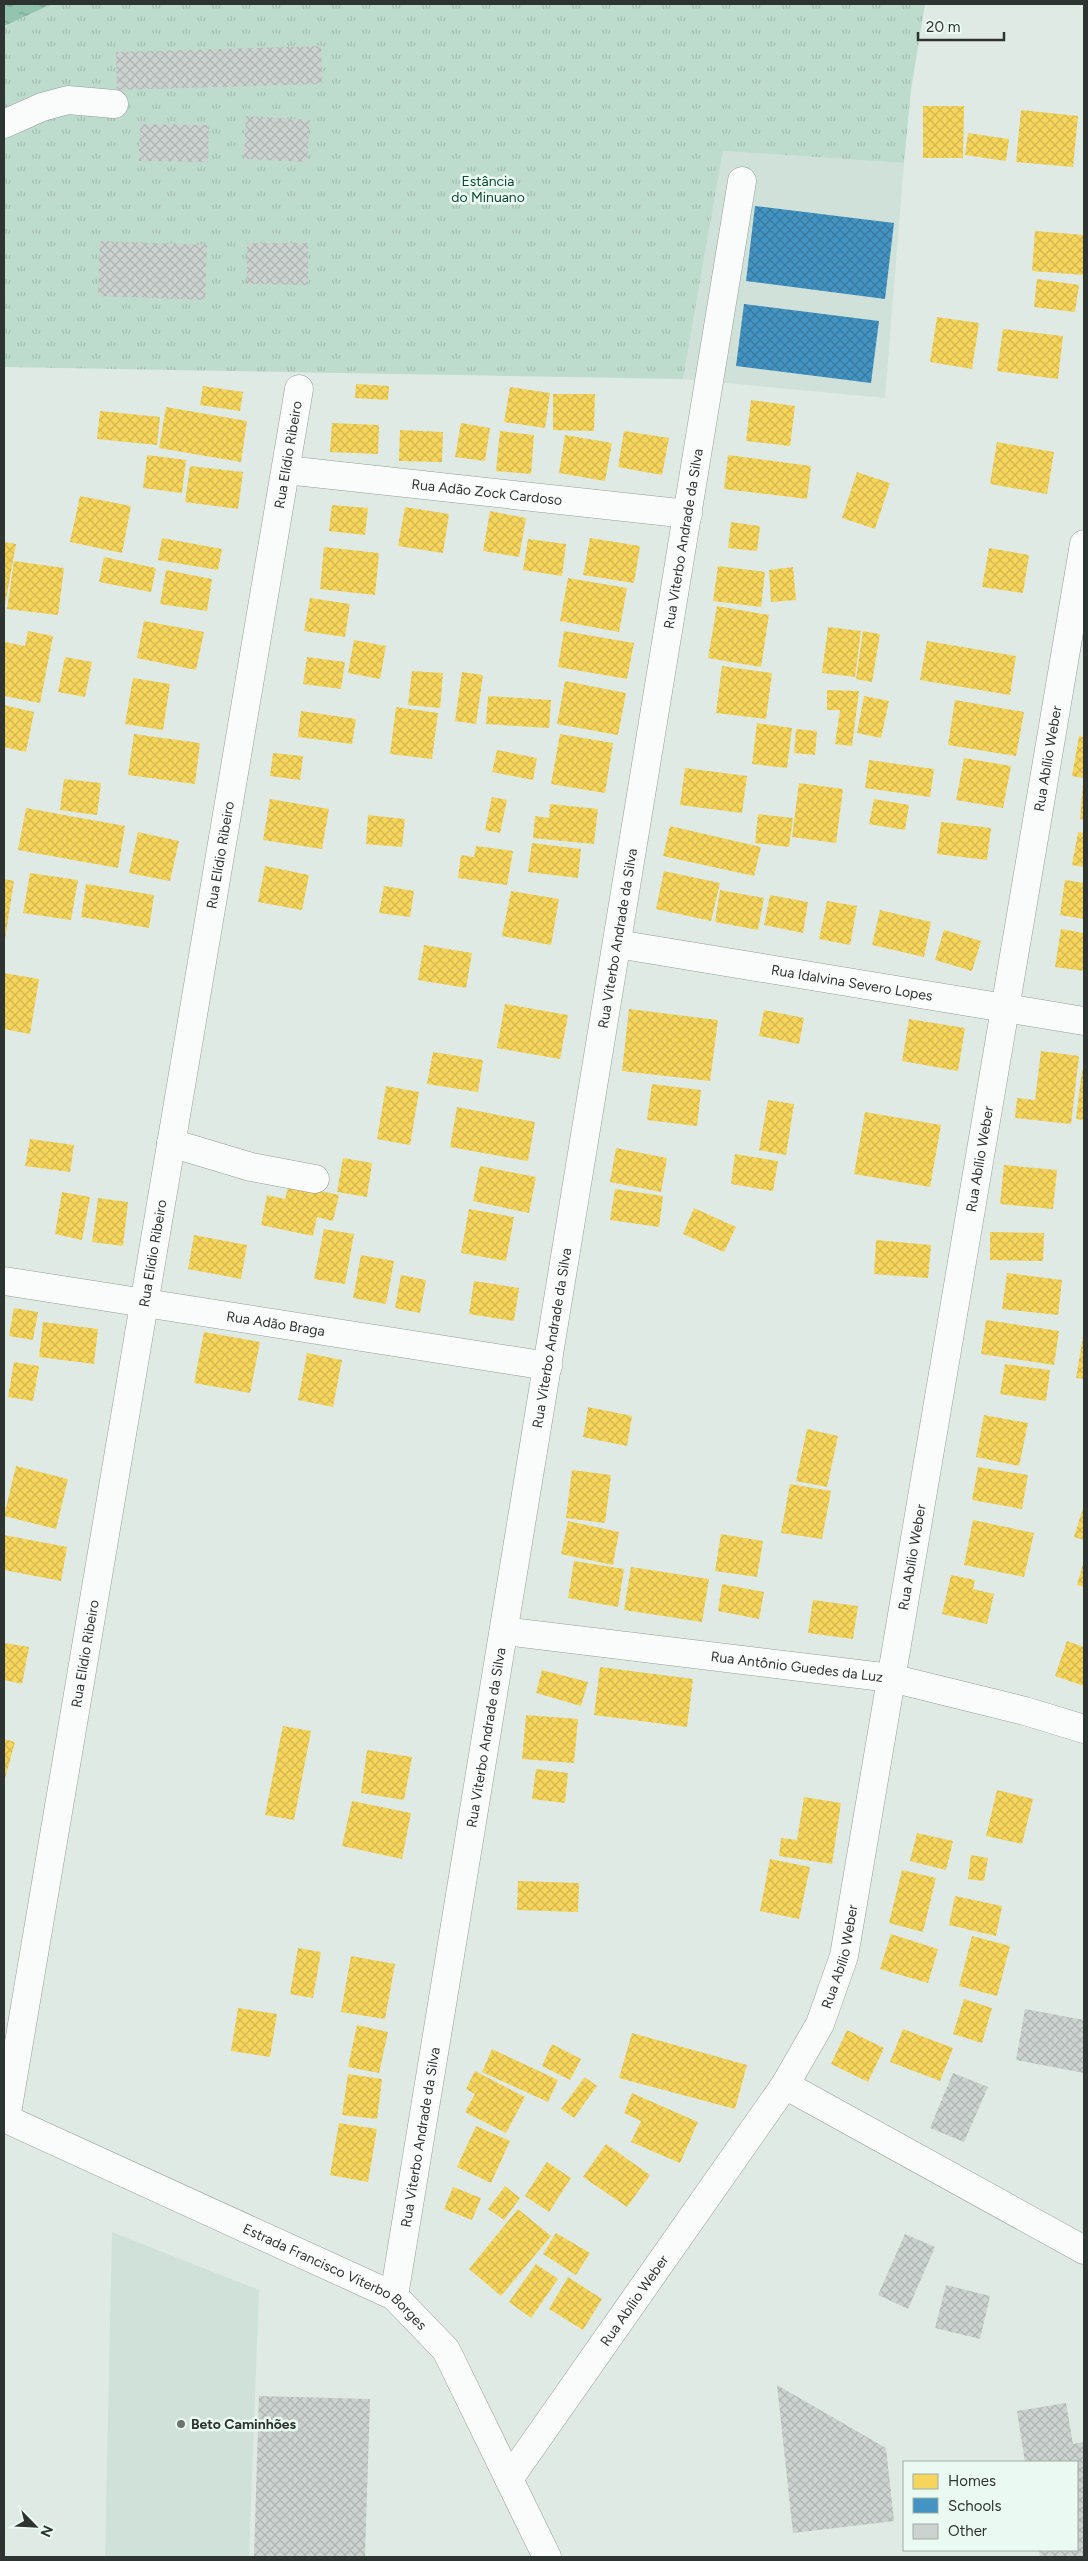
<svg xmlns="http://www.w3.org/2000/svg" width="1088" height="2561" font-family="Figtree,sans-serif">
<defs>
<pattern id="park-tufts" width="24" height="20" patternUnits="userSpaceOnUse" patternTransform="scale(1.25)"><rect width="24" height="20" fill="#bedcce"/><path d="M3 7l-1-3M5 7V3M7 7l1-3M15 17l-1-3M17 17v-4M19 17l1-3" fill="none" stroke="#a4bdb1"/></pattern>
<pattern id="water-ripples" width="26" height="14" patternUnits="userSpaceOnUse" patternTransform="scale(1.25)"><rect width="26" height="14" fill="#93c4af"/><path d="M2 4q2-2 4 0t4 0M15 11q2-2 4 0t4 0" fill="none" stroke="#78a08f"/></pattern>
<pattern id="homes-cross-hatch" width="8" height="8" patternUnits="userSpaceOnUse" patternTransform="scale(1.25)"><rect width="8" height="8" fill="#f6d55c"/><path d="M0 0l8 8M0 8l8-8" fill="none" stroke="#d3b750"/></pattern>
<pattern id="schools-cross-hatch" width="8" height="8" patternUnits="userSpaceOnUse" patternTransform="scale(1.25)"><rect width="8" height="8" fill="#4393c3"/><path d="M0 0l8 8M0 8l8-8" fill="none" stroke="#38799f"/></pattern>
<pattern id="building-cross-hatch" width="8" height="8" patternUnits="userSpaceOnUse" patternTransform="scale(1.25)"><rect width="8" height="8" fill="#cbd2cf"/><path d="M0 0l8 8M0 8l8-8" fill="none" stroke="#afb5b2"/></pattern>
</defs>
<rect width="100%" height="100%" fill="#e0eae5"/>
<path fill="#cfe1d9" d="M 723,151 L 904,163 L 885,398 L 683,379 Z
M 112,2232 L 259,2290 L 249,2557 L 105,2557 Z"/>
<path fill="url(#park-tufts)" d="M 4,4 L 925,4 L 911,90 L 904,163 L 723,151 L 683,379 L 4,367 Z"/>
<path fill="url(#water-ripples)" d="M 4,4 L 52,4 L 4,26 Z"/>
<path fill="url(#homes-cross-hatch)" d="M 923,106 L 964,106 L 963,158 L 923,158 Z
M 1021,110 L 1078,116 L 1073,167 L 1016,162 Z
M 968,133 L 1009,139 L 1006,161 L 965,155 Z
M 1035,231 L 1084,235 L 1084,275 L 1032,271 Z
M 1037,279 L 1079,285 L 1075,312 L 1034,307 Z
M 937,317 L 979,323 L 972,369 L 930,362 Z
M 1003,329 L 1063,336 L 1058,379 L 997,371 Z
M 356,384 L 389,386 L 388,400 L 355,398 Z
M 203,386 L 243,392 L 240,411 L 200,405 Z
M 510,387 L 550,393 L 545,428 L 504,422 Z
M 553,394 L 595,394 L 594,431 L 553,430 Z
M 751,400 L 795,406 L 790,446 L 746,441 Z
M 166,407 L 247,421 L 241,462 L 159,448 Z
M 100,411 L 160,417 L 157,445 L 97,439 Z
M 332,423 L 379,425 L 378,454 L 330,452 Z
M 461,423 L 490,428 L 485,461 L 455,457 Z
M 400,430 L 443,432 L 442,462 L 399,461 Z
M 500,431 L 534,435 L 531,474 L 496,471 Z
M 624,431 L 669,438 L 662,475 L 618,467 Z
M 565,435 L 612,443 L 605,481 L 559,473 Z
M 997,442 L 1054,452 L 1047,494 L 990,484 Z
M 147,455 L 186,460 L 182,493 L 143,488 Z
M 728,455 L 811,466 L 807,499 L 724,489 Z
M 190,466 L 243,472 L 238,509 L 185,502 Z
M 857,472 L 890,483 L 875,529 L 842,518 Z
M 80,496 L 131,506 L 122,553 L 70,542 Z
M 332,505 L 368,508 L 365,535 L 329,531 Z
M 405,507 L 449,514 L 443,553 L 398,546 Z
M 490,511 L 526,518 L 519,557 L 483,551 Z
M 731,522 L 760,526 L 757,551 L 728,548 Z
M 162,538 L 222,549 L 218,570 L 158,560 Z
M 590,538 L 640,546 L 634,583 L 583,575 Z
M 528,539 L 566,544 L 562,576 L 523,570 Z
M 4,542 L 16,544 L 5,605 L 4,605 Z
M 324,547 L 379,553 L 375,595 L 320,589 Z
M 989,548 L 1029,555 L 1023,593 L 982,587 Z
M 104,557 L 156,568 L 151,592 L 99,582 Z
M 14,561 L 64,568 L 58,615 L 7,609 Z
M 718,566 L 765,572 L 761,607 L 713,601 Z
M 793,567 L 796,600 L 771,602 L 769,570 Z
M 166,570 L 212,579 L 207,611 L 160,604 Z
M 568,578 L 627,588 L 619,632 L 560,621 Z
M 310,598 L 350,604 L 345,637 L 304,631 Z
M 717,606 L 769,615 L 761,667 L 708,658 Z
M 144,621 L 204,632 L 196,670 L 137,658 Z
M 828,627 L 861,631 L 855,677 L 822,673 Z
M 28,631 L 53,636 L 40,703 L 4,696 L 5,642 L 25,646 Z
M 564,631 L 634,643 L 627,679 L 558,667 Z
M 863,631 L 880,634 L 872,682 L 856,679 Z
M 354,640 L 386,646 L 380,679 L 348,673 Z
M 927,641 L 1016,656 L 1010,695 L 920,680 Z
M 65,657 L 92,662 L 85,697 L 58,692 Z
M 307,657 L 345,662 L 341,689 L 303,684 Z
M 722,666 L 772,673 L 766,719 L 716,713 Z
M 412,671 L 443,673 L 440,708 L 408,705 Z
M 462,672 L 483,675 L 476,724 L 455,721 Z
M 133,678 L 170,684 L 163,730 L 125,724 Z
M 565,681 L 626,693 L 618,735 L 557,724 Z
M 827,690 L 859,691 L 852,746 L 835,744 L 840,710 L 827,710 Z
M 488,696 L 551,700 L 549,728 L 486,724 Z
M 864,696 L 889,701 L 881,738 L 857,733 Z
M 955,700 L 1024,712 L 1016,756 L 948,745 Z
M 4,705 L 34,712 L 26,752 L 4,747 Z
M 396,707 L 438,713 L 432,759 L 390,754 Z
M 301,711 L 356,719 L 352,744 L 298,737 Z
M 757,723 L 792,728 L 787,768 L 752,764 Z
M 796,729 L 817,731 L 815,755 L 794,753 Z
M 134,734 L 200,743 L 195,784 L 128,775 Z
M 560,734 L 613,743 L 605,793 L 551,784 Z
M 1079,736 L 1084,737 L 1084,778 L 1072,776 Z
M 497,750 L 537,758 L 533,780 L 492,772 Z
M 273,753 L 303,756 L 300,780 L 270,776 Z
M 964,758 L 1011,766 L 1003,808 L 956,800 Z
M 869,760 L 934,769 L 930,797 L 865,788 Z
M 685,768 L 747,776 L 742,813 L 680,805 Z
M 64,779 L 101,783 L 97,815 L 60,810 Z
M 1083,782 L 1084,782 L 1084,820 L 1080,819 Z
M 799,783 L 843,789 L 836,843 L 792,837 Z
M 492,797 L 507,800 L 500,833 L 485,830 Z
M 270,799 L 329,809 L 322,849 L 263,840 Z
M 874,799 L 909,805 L 905,830 L 869,824 Z
M 550,804 L 598,809 L 594,844 L 533,838 L 535,816 L 549,818 Z
M 26,808 L 125,826 L 118,868 L 18,850 Z
M 758,814 L 793,818 L 789,847 L 755,843 Z
M 368,815 L 405,819 L 402,847 L 366,844 Z
M 941,822 L 991,828 L 987,860 L 937,854 Z
M 670,826 L 761,847 L 754,876 L 663,856 Z
M 138,832 L 179,841 L 170,881 L 129,873 Z
M 1078,832 L 1084,833 L 1084,867 L 1072,865 Z
M 532,843 L 581,849 L 578,878 L 528,872 Z
M 476,846 L 513,851 L 507,885 L 458,878 L 461,855 L 474,857 Z
M 265,866 L 309,875 L 302,910 L 258,902 Z
M 664,871 L 720,883 L 711,921 L 656,909 Z
M 30,873 L 78,880 L 71,920 L 23,913 Z
M 4,879 L 14,881 L 5,939 L 4,939 Z
M 1065,880 L 1084,883 L 1084,919 L 1060,915 Z
M 86,884 L 154,895 L 149,928 L 81,917 Z
M 384,886 L 414,891 L 410,917 L 379,913 Z
M 720,890 L 764,898 L 758,930 L 715,922 Z
M 511,891 L 559,899 L 551,945 L 502,936 Z
M 770,895 L 808,902 L 803,933 L 764,925 Z
M 827,901 L 857,906 L 850,945 L 819,939 Z
M 880,910 L 931,922 L 924,957 L 872,945 Z
M 1061,929 L 1084,933 L 1084,971 L 1055,967 Z
M 944,930 L 981,941 L 972,971 L 935,960 Z
M 424,945 L 472,953 L 466,988 L 418,980 Z
M 4,973 L 39,979 L 30,1034 L 4,1029 Z
M 505,1004 L 568,1015 L 560,1059 L 497,1048 Z
M 629,1009 L 718,1020 L 710,1081 L 622,1071 Z
M 764,1010 L 804,1018 L 799,1044 L 759,1036 Z
M 909,1019 L 965,1028 L 958,1071 L 902,1061 Z
M 1041,1051 L 1079,1056 L 1071,1124 L 1015,1118 L 1017,1098 L 1035,1100 Z
M 433,1052 L 483,1060 L 478,1092 L 427,1084 Z
M 1082,1070 L 1084,1070 L 1084,1120 L 1076,1119 Z
M 652,1084 L 701,1090 L 697,1126 L 647,1120 Z
M 386,1086 L 419,1092 L 410,1145 L 377,1139 Z
M 768,1100 L 794,1104 L 786,1155 L 759,1150 Z
M 457,1107 L 535,1122 L 528,1161 L 450,1147 Z
M 865,1112 L 941,1125 L 930,1187 L 854,1174 Z
M 30,1139 L 74,1145 L 70,1172 L 25,1166 Z
M 616,1148 L 667,1158 L 661,1192 L 610,1182 Z
M 735,1154 L 778,1161 L 773,1191 L 731,1184 Z
M 343,1158 L 372,1163 L 367,1197 L 337,1192 Z
M 1004,1165 L 1057,1170 L 1053,1209 L 1000,1204 Z
M 480,1166 L 536,1177 L 529,1213 L 473,1201 Z
M 289,1184 L 339,1195 L 333,1221 L 317,1217 L 313,1236 L 261,1225 L 267,1195 L 285,1199 Z
M 615,1189 L 663,1196 L 659,1227 L 610,1220 Z
M 62,1192 L 90,1197 L 82,1240 L 55,1234 Z
M 98,1198 L 128,1202 L 123,1246 L 92,1242 Z
M 694,1208 L 736,1227 L 724,1252 L 683,1234 Z
M 469,1209 L 514,1217 L 506,1261 L 461,1253 Z
M 324,1229 L 354,1234 L 345,1284 L 314,1279 Z
M 990,1232 L 1044,1233 L 1043,1261 L 990,1260 Z
M 194,1235 L 247,1245 L 241,1279 L 188,1269 Z
M 876,1240 L 931,1245 L 928,1278 L 874,1274 Z
M 361,1255 L 394,1261 L 386,1304 L 353,1298 Z
M 1007,1273 L 1062,1280 L 1058,1315 L 1002,1309 Z
M 401,1275 L 426,1280 L 420,1313 L 395,1308 Z
M 474,1281 L 519,1288 L 514,1321 L 469,1314 Z
M 14,1308 L 38,1312 L 33,1340 L 9,1336 Z
M 986,1320 L 1059,1331 L 1054,1365 L 981,1354 Z
M 43,1322 L 98,1329 L 94,1364 L 39,1357 Z
M 204,1332 L 260,1342 L 250,1393 L 194,1383 Z
M 1083,1336 L 1084,1336 L 1084,1379 L 1076,1378 Z
M 307,1353 L 342,1360 L 333,1407 L 298,1400 Z
M 14,1362 L 39,1366 L 33,1401 L 8,1397 Z
M 1005,1364 L 1050,1370 L 1046,1401 L 1000,1394 Z
M 588,1407 L 632,1416 L 627,1446 L 583,1437 Z
M 984,1415 L 1028,1423 L 1019,1466 L 976,1457 Z
M 807,1429 L 838,1436 L 827,1487 L 796,1481 Z
M 16,1466 L 68,1479 L 56,1529 L 4,1516 Z
M 978,1467 L 1028,1475 L 1022,1509 L 972,1500 Z
M 572,1470 L 611,1475 L 605,1523 L 566,1518 Z
M 790,1484 L 831,1491 L 822,1539 L 781,1533 Z
M 1084,1505 L 1084,1540 L 1074,1537 Z
M 973,1520 L 1034,1533 L 1024,1577 L 964,1565 Z
M 568,1521 L 619,1532 L 613,1565 L 561,1554 Z
M 721,1534 L 763,1541 L 757,1577 L 715,1571 Z
M 4,1535 L 67,1547 L 61,1581 L 4,1570 Z
M 1084,1560 L 1084,1587 L 1077,1585 Z
M 574,1561 L 624,1569 L 618,1607 L 568,1598 Z
M 631,1567 L 709,1579 L 702,1622 L 624,1610 Z
M 951,1575 L 975,1580 L 973,1589 L 994,1594 L 987,1624 L 942,1614 Z
M 722,1584 L 764,1592 L 759,1619 L 718,1611 Z
M 813,1600 L 858,1606 L 853,1639 L 808,1633 Z
M 1067,1641 L 1084,1647 L 1084,1686 L 1055,1676 Z
M 4,1643 L 29,1647 L 22,1684 L 4,1680 Z
M 600,1667 L 693,1679 L 687,1727 L 594,1715 Z
M 542,1670 L 588,1682 L 581,1706 L 536,1693 Z
M 526,1715 L 578,1719 L 574,1763 L 522,1759 Z
M 283,1726 L 311,1731 L 294,1820 L 265,1815 Z
M 4,1739 L 15,1742 L 4,1782 Z
M 367,1750 L 412,1757 L 404,1800 L 361,1793 Z
M 536,1769 L 568,1773 L 565,1803 L 532,1799 Z
M 997,1790 L 1033,1799 L 1022,1844 L 986,1836 Z
M 804,1797 L 841,1803 L 832,1864 L 779,1856 L 781,1838 L 797,1840 Z
M 352,1801 L 411,1813 L 402,1859 L 342,1846 Z
M 917,1833 L 953,1841 L 946,1870 L 910,1861 Z
M 971,1855 L 988,1858 L 984,1881 L 968,1879 Z
M 770,1859 L 810,1867 L 799,1919 L 760,1911 Z
M 902,1870 L 936,1878 L 923,1932 L 889,1923 Z
M 518,1881 L 579,1883 L 578,1912 L 517,1910 Z
M 955,1896 L 1002,1906 L 996,1936 L 949,1925 Z
M 891,1934 L 938,1949 L 928,1983 L 880,1969 Z
M 972,1936 L 1010,1946 L 997,1996 L 959,1986 Z
M 298,1948 L 321,1952 L 313,1998 L 290,1994 Z
M 351,1956 L 395,1964 L 385,2019 L 341,2012 Z
M 964,1999 L 992,2008 L 982,2043 L 953,2034 Z
M 238,2008 L 277,2014 L 270,2057 L 231,2051 Z
M 357,2025 L 388,2032 L 379,2073 L 348,2067 Z
M 903,2029 L 953,2048 L 940,2081 L 890,2062 Z
M 847,2030 L 884,2048 L 868,2082 L 831,2064 Z
M 632,2033 L 747,2065 L 735,2109 L 619,2078 Z
M 552,2044 L 581,2059 L 570,2080 L 542,2066 Z
M 492,2049 L 558,2080 L 548,2102 L 482,2072 Z
M 475,2071 L 525,2097 L 506,2133 L 465,2112 L 475,2094 L 466,2089 Z
M 348,2074 L 382,2079 L 377,2119 L 342,2115 Z
M 585,2077 L 597,2086 L 574,2118 L 561,2109 Z
M 632,2093 L 698,2122 L 680,2163 L 631,2142 L 641,2121 L 624,2113 Z
M 339,2123 L 377,2129 L 368,2182 L 330,2175 Z
M 476,2126 L 510,2141 L 491,2183 L 457,2167 Z
M 606,2144 L 650,2175 L 627,2207 L 583,2177 Z
M 547,2162 L 571,2178 L 549,2212 L 525,2196 Z
M 505,2186 L 520,2198 L 504,2220 L 488,2209 Z
M 453,2187 L 481,2198 L 472,2220 L 444,2209 Z
M 518,2209 L 551,2236 L 501,2296 L 469,2269 Z
M 556,2233 L 590,2253 L 576,2275 L 543,2254 Z
M 536,2264 L 558,2279 L 531,2318 L 509,2302 Z
M 568,2277 L 602,2299 L 583,2330 L 549,2309 Z"/>
<path fill="url(#schools-cross-hatch)" d="M 755,206 L 894,223 L 885,299 L 746,281 Z
M 744,304 L 879,321 L 871,383 L 736,366 Z"/>
<path fill="url(#building-cross-hatch)" d="M 321,46 L 322,84 L 117,90 L 116,52 Z
M 246,116 L 310,120 L 307,162 L 244,159 Z
M 140,124 L 209,125 L 208,162 L 139,161 Z
M 100,241 L 207,245 L 205,300 L 98,296 Z
M 247,243 L 308,243 L 308,285 L 247,284 Z
M 1025,2009 L 1084,2020 L 1084,2073 L 1016,2060 Z
M 953,2073 L 988,2087 L 964,2142 L 930,2128 Z
M 905,2234 L 935,2247 L 908,2309 L 878,2295 Z
M 946,2285 L 990,2296 L 980,2339 L 935,2328 Z
M 777,2385 L 886,2448 L 894,2521 L 793,2533 Z
M 259,2396 L 370,2399 L 365,2557 L 254,2557 Z
M 1066,2403 L 1073,2444 L 1084,2442 L 1084,2557 L 1040,2557 L 1039,2550 L 1077,2550 L 1077,2462 L 1025,2462 L 1017,2411 Z"/>
<g fill="none" stroke-linecap="round" stroke-linejoin="round">
<defs>
<g id="minor">
<path d="M 4,124 L 42,107 L 68,100 L 114,104"/>
<path id="s1" d="M 286,470 L 688,514"/>
<path id="s2" d="M 617,944 L 1084,1021"/>
<path d="M 171,1143 L 251,1167 L 315,1179"/>
<path id="s3" d="M 4,1281 L 548,1366"/>
<path id="s4" d="M 504,1631 L 891,1678 L 1025,1711 L 1084,1729"/>
<path d="M 785,2085 L 1084,2250"/>
<path id="s5" d="M 4,2118 L 394,2296 L 446,2350 L 547,2557"/>
<path id="s6" d="M 6,2119 L 299,389"/>
<path id="s7" d="M 394,2296 L 742,181"/>
<path id="s8" d="M 509,2479 L 785,2085 L 820,2024 L 844,1956 L 1084,544"/>
</g>
</defs>
<use href="#minor" stroke="#969c99" stroke-width="29"/>
<use href="#minor" stroke="#fafcfb" stroke-width="28"/>
</g>
<circle fill="#6c7470" stroke="#eafaf2" stroke-width="2" cx="181" cy="2424" r="5"/>
<g text-anchor="middle" stroke-width="5" stroke-linejoin="round" paint-order="stroke">
<g font-size="14" fill="#114836" stroke="#eafaf2">
<text x="488" y="186">Estância<tspan x="488" dy="16">do Minuano</tspan></text>
</g>
<g font-size="14" fill="#2e3431" stroke="#eafaf2">
<text dy="5" stroke="none"><textPath href="#s6" startOffset="1688">Rua Elídio Ribeiro</textPath></text>
<text dy="5" stroke="none"><textPath href="#s1" startOffset="202">Rua Adão Zock Cardoso</textPath></text>
<text dy="5" stroke="none"><textPath href="#s7" startOffset="1781">Rua Viterbo Andrade da Silva</textPath></text>
<text dy="5" stroke="none"><textPath href="#s8" startOffset="1838">Rua Abílio Weber</textPath></text>
<text dy="5" stroke="none"><textPath href="#s6" startOffset="1282">Rua Elídio Ribeiro</textPath></text>
<text dy="5" stroke="none"><textPath href="#s7" startOffset="1376">Rua Viterbo Andrade da Silva</textPath></text>
<text dy="5" stroke="none"><textPath href="#s2" startOffset="238">Rua Idalvina Severo Lopes</textPath></text>
<text dy="5" stroke="none"><textPath href="#s8" startOffset="1432">Rua Abílio Weber</textPath></text>
<text dy="5" stroke="none"><textPath href="#s6" startOffset="878">Rua Elídio Ribeiro</textPath></text>
<text dy="5" stroke="none"><textPath href="#s3" startOffset="275">Rua Adão Braga</textPath></text>
<text dy="5" stroke="none"><textPath href="#s7" startOffset="971">Rua Viterbo Andrade da Silva</textPath></text>
<text dy="5" stroke="none"><textPath href="#s8" startOffset="1028">Rua Abílio Weber</textPath></text>
<text dy="5" stroke="none"><textPath href="#s6" startOffset="472">Rua Elídio Ribeiro</textPath></text>
<text dy="5" stroke="none"><textPath href="#s4" startOffset="295">Rua Antônio Guedes da Luz</textPath></text>
<text dy="5" stroke="none"><textPath href="#s7" startOffset="566">Rua Viterbo Andrade da Silva</textPath></text>
<text dy="5" stroke="none"><textPath href="#s8" startOffset="622">Rua Abílio Weber</textPath></text>
<text dy="5" stroke="none"><textPath href="#s7" startOffset="161">Rua Viterbo Andrade da Silva</textPath></text>
<text dy="5" stroke="none"><textPath href="#s5" startOffset="368">Estrada Francisco Viterbo Borges</textPath></text>
<text dy="5" stroke="none"><textPath href="#s8" startOffset="218">Rua Abílio Weber</textPath></text>
</g>
<g font-size="14" font-weight="bold" fill="#2e3431" stroke="#eafaf2" text-anchor="start">
<text x="191" y="2429">Beto Caminhões</text>
</g>
</g>
<rect width="1088" height="2561" fill="none" stroke="#2e3431" stroke-width="10"/>
<rect x="903" y="2461" width="175" height="90" fill="#eafaf2" stroke="#9faba5"/>
<rect x="913" y="2474" width="25" height="15" fill="#f6d55c" stroke="#9faba5"/>
<text x="948" y="2486" font-size="15" fill="#2e3431">Homes</text>
<rect x="913" y="2498" width="25" height="15" fill="#4393c3" stroke="#9faba5"/>
<text x="948" y="2511" font-size="15" fill="#2e3431">Schools</text>
<rect x="913" y="2524" width="25" height="15" fill="#cbd2cf" stroke="#9faba5"/>
<text x="948" y="2536" font-size="15" fill="#2e3431">Other</text>
<g transform="translate(35 2526) rotate(114)" stroke="#eafaf2" stroke-width="4" paint-order="stroke">
<path d="M0-4L9 19L0 12L-9 19Z" fill="#2e3431"/>
<text y="-8" font-size="14" font-weight="bold" text-anchor="middle" fill="#2e3431">N</text>
</g>
<path d="M918 32v8h86v-8" fill="none" stroke="#2e3431" stroke-width="2.5"/>
<text x="926" y="32" font-size="15" fill="#2e3431" stroke="#eafaf2" stroke-width="4" paint-order="stroke">20 m</text>
</svg>
